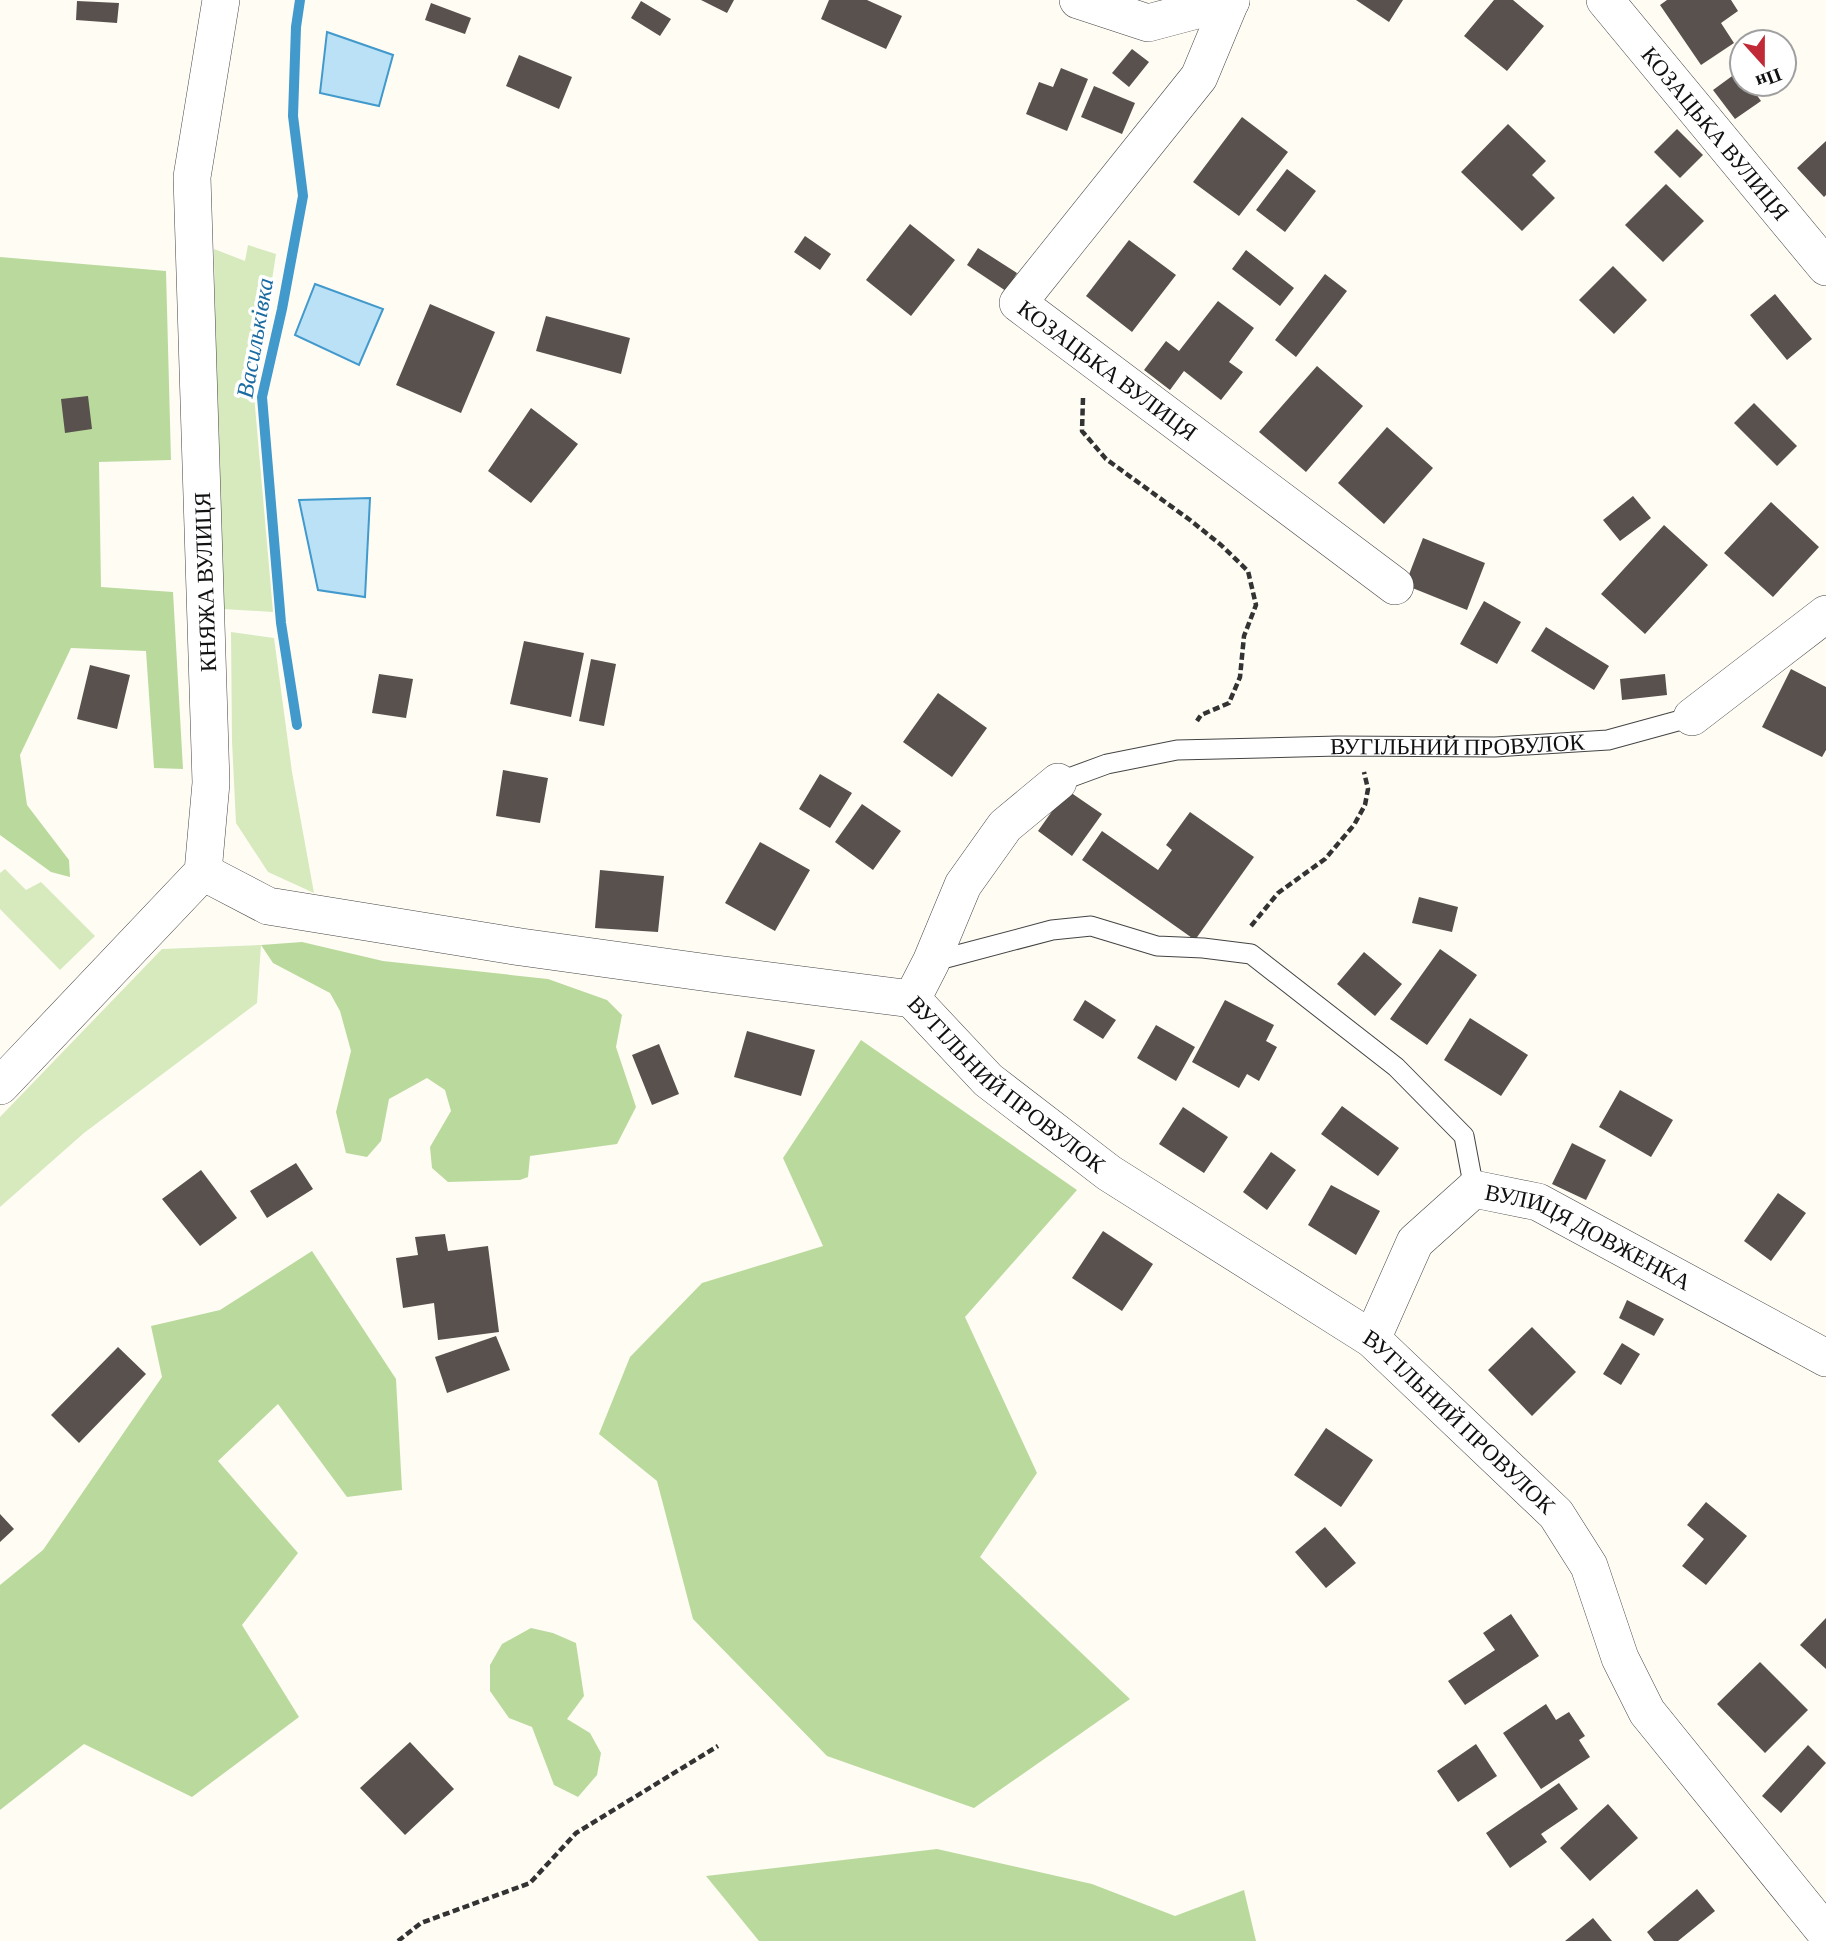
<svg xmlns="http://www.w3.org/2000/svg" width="1826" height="1941" font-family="'Crimson Pro',serif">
<rect width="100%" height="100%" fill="#fffcf4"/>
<path fill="#d6eabd" d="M 248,245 L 276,254 L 254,395 L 273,612 L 223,609 L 216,416 L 214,249 L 245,261 Z
M 231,632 L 274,638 L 292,772 L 314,893 L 268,872 L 236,823 L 232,741 Z
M 5,869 L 26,890 L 41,882 L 95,936 L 60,970 L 0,909 L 0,873 Z
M 261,945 L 257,1003 L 84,1133 L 0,1207 L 0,1117 L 162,949 Z"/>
<path fill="#bada9d" d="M 0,257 L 166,271 L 171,460 L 99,462 L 101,587 L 173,592 L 183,769 L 154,768 L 146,651 L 71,648 L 20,755 L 27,805 L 69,860 L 70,877 L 51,872 L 0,835 Z
M 302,942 L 383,961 L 548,979 L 607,1000 L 622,1015 L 616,1047 L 636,1107 L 617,1144 L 530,1156 L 528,1177 L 520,1180 L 448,1182 L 432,1168 L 430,1147 L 451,1111 L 445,1090 L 427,1078 L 389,1099 L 381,1141 L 367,1157 L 346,1153 L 336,1112 L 351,1051 L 340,1011 L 330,993 L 273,963 L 261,945 Z
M 861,1040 L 1077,1190 L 965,1317 L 1037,1473 L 980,1557 L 1130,1699 L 974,1808 L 827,1756 L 693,1619 L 657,1481 L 599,1434 L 630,1357 L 702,1283 L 823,1246 L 783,1158 Z
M 312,1251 L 396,1379 L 402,1490 L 347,1497 L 278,1404 L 218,1461 L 298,1553 L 242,1625 L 299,1717 L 192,1797 L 84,1744 L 0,1810 L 0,1585 L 43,1550 L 162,1377 L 151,1326 L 220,1310 Z
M 531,1628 L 553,1633 L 576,1643 L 584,1696 L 567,1719 L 590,1733 L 601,1753 L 597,1775 L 578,1797 L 554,1785 L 532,1727 L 509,1718 L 490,1691 L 490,1665 L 502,1644 Z
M 937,1849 L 1092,1884 L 1175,1916 L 1244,1890 L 1256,1941 L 759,1941 L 706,1876 Z"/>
<path fill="#bae1f6" stroke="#4199cc" stroke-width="2" d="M 327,32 L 393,55 L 379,106 L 320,93 Z
M 315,284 L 383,309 L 359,365 L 295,335 Z
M 370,498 L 365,597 L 318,590 L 299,500 Z"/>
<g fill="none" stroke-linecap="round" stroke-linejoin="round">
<path stroke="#4199cc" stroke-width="10" d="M 297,725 L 281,623 L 262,397 L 282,309 L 303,196 L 293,116 L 296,27 L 300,0"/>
</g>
<path fill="#59514d" d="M 701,0 L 734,0 L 727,13 Z
M 829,0 L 867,0 L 902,16 L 886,49 L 821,19 Z
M 1356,0 L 1403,0 L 1389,22 Z
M 1494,0 L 1513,0 L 1544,26 L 1507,71 L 1464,36 Z
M 1667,0 L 1731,0 L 1738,11 L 1721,23 L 1734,43 L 1701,65 L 1660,5 Z
M 77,1 L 119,3 L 117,23 L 76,20 Z
M 641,1 L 671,19 L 660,36 L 631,18 Z
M 431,3 L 471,18 L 465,34 L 425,20 Z
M 1132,49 L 1149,62 L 1129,87 L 1112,73 Z
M 519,55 L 572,77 L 559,109 L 506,86 Z
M 1061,68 L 1088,79 L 1067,131 L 1026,114 L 1039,82 L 1053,87 Z
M 1739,71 L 1742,75 L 1742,84 L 1749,84 L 1761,101 L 1735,119 L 1713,90 Z
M 1094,86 L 1135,103 L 1122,134 L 1081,117 Z
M 1242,117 L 1288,152 L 1239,216 L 1193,182 Z
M 1508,124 L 1546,161 L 1532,175 L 1555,198 L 1522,231 L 1461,172 Z
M 1677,129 L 1703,155 L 1680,178 L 1654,152 Z
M 1826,141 L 1826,195 L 1824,197 L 1797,168 Z
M 1287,169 L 1316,191 L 1285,232 L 1256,210 Z
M 1666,184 L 1704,221 L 1663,262 L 1625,225 Z
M 910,224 L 955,260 L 911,316 L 866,280 Z
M 805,236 L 831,254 L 820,270 L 794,252 Z
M 1129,240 L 1176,275 L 1132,332 L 1086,296 Z
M 978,248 L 1017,273 L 1006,291 L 967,265 Z
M 1246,250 L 1294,288 L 1280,306 L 1232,269 Z
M 1613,266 L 1647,300 L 1614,334 L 1579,300 Z
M 1325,274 L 1347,291 L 1296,357 L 1275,340 Z
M 1775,294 L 1812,339 L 1787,360 L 1750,315 Z
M 1218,301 L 1254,328 L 1229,362 L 1243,372 L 1221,400 L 1184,371 L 1170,390 L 1144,370 L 1166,341 L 1179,351 Z
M 430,304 L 495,332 L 461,413 L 396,385 Z
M 546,316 L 630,338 L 621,374 L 536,351 Z
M 1317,366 L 1363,406 L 1306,472 L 1259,432 Z
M 88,396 L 92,429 L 65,433 L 61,399 Z
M 1754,403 L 1797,446 L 1777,466 L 1734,423 Z
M 531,408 L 578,444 L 531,503 L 488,471 Z
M 1387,427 L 1433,468 L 1384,524 L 1338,483 Z
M 1633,496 L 1651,518 L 1620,541 L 1603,520 Z
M 1771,502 L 1819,547 L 1773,597 L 1724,553 Z
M 1664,525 L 1708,565 L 1645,634 L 1601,594 Z
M 1423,538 L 1485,563 L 1467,610 L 1405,585 Z
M 1484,601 L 1521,622 L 1497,664 L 1460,644 Z
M 1546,627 L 1609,666 L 1594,690 L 1531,651 Z
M 524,641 L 584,653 L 571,717 L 510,704 Z
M 591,659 L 616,664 L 604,726 L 579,721 Z
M 90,665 L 130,675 L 117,729 L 77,719 Z
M 1791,669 L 1826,687 L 1826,750 L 1822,757 L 1762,727 Z
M 379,674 L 413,679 L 406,718 L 372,713 Z
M 1665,674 L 1667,695 L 1622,700 L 1620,679 Z
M 938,693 L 987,728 L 952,777 L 903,742 Z
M 503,770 L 548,778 L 540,823 L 496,816 Z
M 820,774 L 852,793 L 830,828 L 799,809 Z
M 1067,790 L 1102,814 L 1072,856 L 1038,831 Z
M 862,804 L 901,831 L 873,870 L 835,842 Z
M 1190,812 L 1254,857 L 1195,940 L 1082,860 L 1102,831 L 1158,870 L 1172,850 L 1166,845 Z
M 760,842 L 810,870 L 775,931 L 725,903 Z
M 600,870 L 664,876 L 658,932 L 595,928 Z
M 1419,897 L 1458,907 L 1452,932 L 1412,923 Z
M 1440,949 L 1477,975 L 1427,1045 L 1390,1019 Z
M 1364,952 L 1402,984 L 1375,1016 L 1337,984 Z
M 1085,1000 L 1116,1020 L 1103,1039 L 1073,1020 Z
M 1225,1000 L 1274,1025 L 1266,1041 L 1277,1047 L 1259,1081 L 1247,1074 L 1239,1088 L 1192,1062 Z
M 1470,1018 L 1528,1055 L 1501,1096 L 1444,1060 Z
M 1156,1025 L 1195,1047 L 1176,1081 L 1137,1058 Z
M 747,1031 L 815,1050 L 801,1096 L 734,1077 Z
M 659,1044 L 679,1094 L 652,1105 L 632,1055 Z
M 1620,1090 L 1673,1120 L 1651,1157 L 1599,1127 Z
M 1342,1106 L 1399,1148 L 1378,1176 L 1321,1134 Z
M 1183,1107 L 1228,1137 L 1204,1173 L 1159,1144 Z
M 1572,1143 L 1606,1160 L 1586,1200 L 1552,1184 Z
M 1271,1152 L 1296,1170 L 1267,1210 L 1243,1192 Z
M 296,1163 L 313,1189 L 267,1218 L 250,1191 Z
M 201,1170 L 237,1218 L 200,1246 L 162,1199 Z
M 1331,1185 L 1380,1211 L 1356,1255 L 1308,1225 Z
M 1778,1193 L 1806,1213 L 1771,1261 L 1744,1241 Z
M 1103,1231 L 1153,1264 L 1122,1311 L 1072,1278 Z
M 445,1234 L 448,1251 L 488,1246 L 499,1332 L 438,1340 L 434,1303 L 403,1308 L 396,1258 L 418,1255 L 415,1237 Z
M 1627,1300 L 1664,1319 L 1654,1336 L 1619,1318 Z
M 1532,1327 L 1576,1372 L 1532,1416 L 1488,1370 Z
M 496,1336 L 510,1370 L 447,1393 L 435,1357 Z
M 1622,1343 L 1640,1354 L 1621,1385 L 1603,1374 Z
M 118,1347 L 146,1374 L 79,1443 L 51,1415 Z
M 1326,1428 L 1373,1460 L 1341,1507 L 1294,1475 Z
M 1706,1502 L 1747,1536 L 1706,1585 L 1682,1566 L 1704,1539 L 1687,1525 Z
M 0,1514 L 14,1529 L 0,1542 Z
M 1325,1527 L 1356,1563 L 1326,1588 L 1295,1552 Z
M 1511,1614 L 1539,1656 L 1465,1705 L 1448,1681 L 1495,1650 L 1483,1633 Z
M 1826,1618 L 1826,1669 L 1800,1645 Z
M 1760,1662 L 1808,1710 L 1765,1753 L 1717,1704 Z
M 1546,1704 L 1556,1720 L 1569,1712 L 1585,1736 L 1579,1740 L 1590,1757 L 1541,1789 L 1503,1733 Z
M 410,1742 L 454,1789 L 405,1835 L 360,1788 Z
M 1476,1744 L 1497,1776 L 1458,1802 L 1437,1771 Z
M 1808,1745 L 1826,1763 L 1781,1813 L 1762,1796 Z
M 1559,1783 L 1578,1809 L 1541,1834 L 1547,1842 L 1510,1868 L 1486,1833 Z
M 1608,1804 L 1638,1838 L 1590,1881 L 1560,1848 Z
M 1697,1889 L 1715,1911 L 1678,1941 L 1654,1941 L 1647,1932 Z
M 1593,1918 L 1612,1941 L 1565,1941 Z"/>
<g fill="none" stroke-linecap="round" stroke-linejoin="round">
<defs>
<g id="service">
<path id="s1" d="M 1058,782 L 1107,764 L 1177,750 L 1338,746 L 1495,747 L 1608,740 L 1692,717"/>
<path d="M 931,962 L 1052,930 L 1091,926 L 1157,946 L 1203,948 L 1251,954 L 1396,1067 L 1464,1136 L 1474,1189"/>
</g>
<g id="minor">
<path d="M 1078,0 L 1148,23 L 1231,1"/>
<path id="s2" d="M 1231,0 L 1199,77 L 1018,303 L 1395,586"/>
<path id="s3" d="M 1605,0 L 1826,267"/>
<path d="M 1692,717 L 1826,614"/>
<path id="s4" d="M 1058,782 L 1005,826 L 963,885 L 931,962 L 912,999 L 988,1080 L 1109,1173 L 1372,1339 L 1556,1514 L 1589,1566 L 1620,1658 L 1647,1712 L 1826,1933"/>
<path d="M 203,872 L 268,906 L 521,947 L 716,974 L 912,999"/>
<path d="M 0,1086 L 203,872 L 211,783 L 192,177 L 221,0"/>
<path id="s5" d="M 1372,1339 L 1415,1242 L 1474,1189 L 1538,1202 L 1826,1358"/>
</g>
</defs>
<use href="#service" stroke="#444" stroke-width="21"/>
<use href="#minor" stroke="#444" stroke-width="38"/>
<path stroke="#333" stroke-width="4.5" stroke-dasharray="7 3.5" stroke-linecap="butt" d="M 1083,398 L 1082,431 L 1106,459 L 1190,520 L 1221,545 L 1248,571 L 1256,605 L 1244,636 L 1240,677 L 1229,703 L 1201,715 L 1197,721
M 1251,926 L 1278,893 L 1325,859 L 1354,825 L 1365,805 L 1368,789 L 1364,772
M 398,1941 L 421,1923 L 530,1883 L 576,1833 L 718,1746"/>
<use href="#service" stroke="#fff" stroke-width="19"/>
<use href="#minor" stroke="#fff" stroke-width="37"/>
</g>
<g text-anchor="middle" stroke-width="7" stroke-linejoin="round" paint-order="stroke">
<g font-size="23" fill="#111" stroke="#fff">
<text dy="8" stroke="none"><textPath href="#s3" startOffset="173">КОЗАЦЬКА ВУЛИЦЯ</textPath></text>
<text dy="8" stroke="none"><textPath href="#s2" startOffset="485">КОЗАЦЬКА ВУЛИЦЯ</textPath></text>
<text transform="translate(205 582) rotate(-92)" y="8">КНЯЖА ВУЛИЦЯ</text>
<text dy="8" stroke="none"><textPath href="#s1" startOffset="404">ВУГІЛЬНИЙ ПРОВУЛОК</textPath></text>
<text dy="8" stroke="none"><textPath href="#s4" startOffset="394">ВУГІЛЬНИЙ ПРОВУЛОК</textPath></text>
<text dy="8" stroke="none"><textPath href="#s5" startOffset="310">ВУЛИЦЯ ДОВЖЕНКА</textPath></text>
<text dy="8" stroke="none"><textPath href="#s4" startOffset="961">ВУГІЛЬНИЙ ПРОВУЛОК</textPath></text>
</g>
<g font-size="24" font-style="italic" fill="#1a6ba2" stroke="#fff">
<text transform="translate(255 338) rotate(-80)" y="8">Васильківка</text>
</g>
</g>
<g transform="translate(1763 63) rotate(159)"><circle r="33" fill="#ffffff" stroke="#a0a0a0" stroke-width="2"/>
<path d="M0-5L12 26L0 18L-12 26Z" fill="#c02935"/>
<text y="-10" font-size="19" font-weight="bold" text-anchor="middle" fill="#111111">Пн</text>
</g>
</svg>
